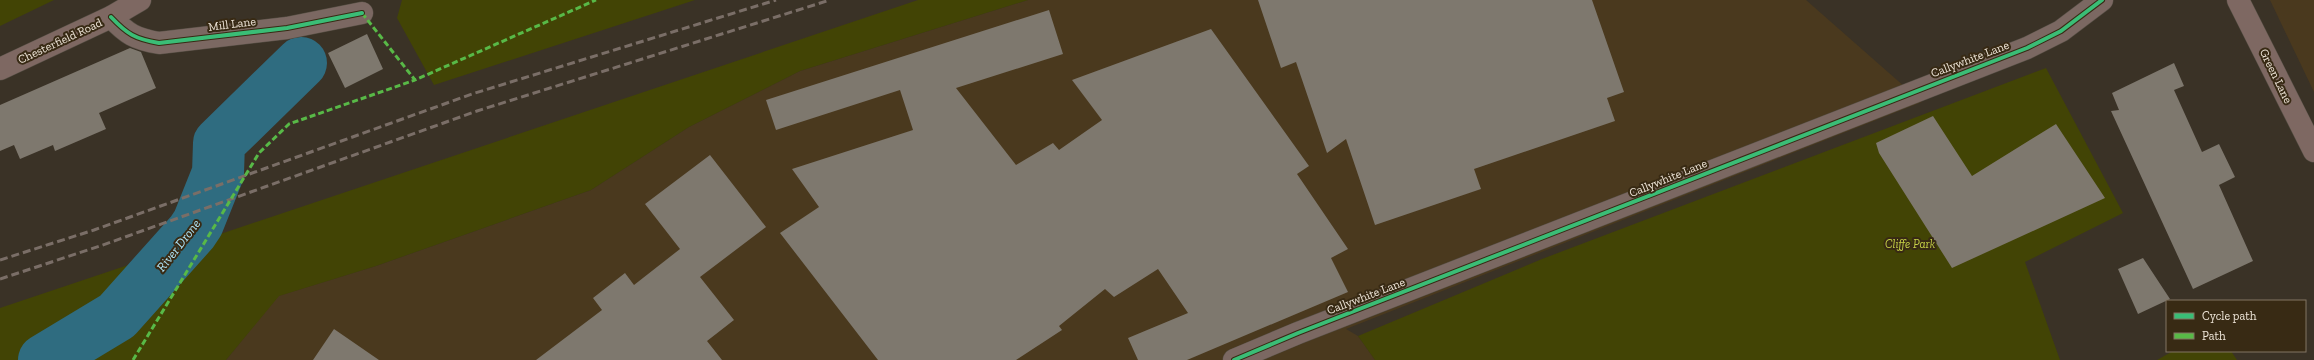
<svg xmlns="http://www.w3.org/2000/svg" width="2314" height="360" font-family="'Zilla Slab',serif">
<rect width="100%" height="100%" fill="#3a3226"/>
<path fill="#4a391e" d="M 1028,0 L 1806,0 L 1922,102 L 1346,329 L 1358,336 L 1375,360 L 226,360 L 278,296 L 376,266 L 591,190 L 689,127 L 800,71 Z
M 2270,0 L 2314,0 L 2314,92 Z"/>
<path fill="#424405" d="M 0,0 L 54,0 L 0,26 Z
M 402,0 L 695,0 L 434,85 L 397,18 Z
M 918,0 L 1028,0 L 800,71 L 689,127 L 591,190 L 376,266 L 279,296 L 226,360 L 0,360 L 0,308 Z
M 2046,68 L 2123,213 L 2025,262 L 2060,360 L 1375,360 L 1358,336 L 1542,259 Z
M 2173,351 L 2231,351 L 2237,360 L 2157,360 Z"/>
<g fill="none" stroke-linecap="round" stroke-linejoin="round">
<path stroke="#2f6c80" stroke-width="52" d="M 44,360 L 117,316 L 192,232 L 198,223 L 218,173 L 219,143 L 301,63"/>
</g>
<path fill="#7e786e" d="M 1258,0 L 1592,0 L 1624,92 L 1607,98 L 1615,121 L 1474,169 L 1481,189 L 1375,225 L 1346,139 L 1327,153 L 1296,62 L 1281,68 Z
M 1049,10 L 1063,54 L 956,88 L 1016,165 L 1053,143 L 1059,150 L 1102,120 L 1072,80 L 1211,29 L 1309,166 L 1297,174 L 1348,249 L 1331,258 L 1348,292 L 1187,360 L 1138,360 L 1128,338 L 1188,313 L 1158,269 L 1114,297 L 1105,289 L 1059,326 L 1062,330 L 1016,360 L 878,360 L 780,233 L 819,207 L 792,169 L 913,130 L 900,90 L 776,130 L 766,100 Z
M 367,34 L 383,69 L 345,88 L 328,53 Z
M 130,48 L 141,52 L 156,88 L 99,113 L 106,129 L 55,151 L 53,145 L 20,159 L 14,145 L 0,151 L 0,105 Z
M 2174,63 L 2184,86 L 2174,90 L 2202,152 L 2219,144 L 2235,177 L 2219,185 L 2253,261 L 2193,289 L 2111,111 L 2119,110 L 2112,93 Z
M 1933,116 L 1972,176 L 2056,124 L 2105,198 L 1952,268 L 1879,153 L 1876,143 Z
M 710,155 L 766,227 L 700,277 L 734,320 L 707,341 L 722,360 L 536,360 L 602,310 L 593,298 L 625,273 L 634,285 L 680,249 L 645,204 Z
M 2143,258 L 2170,299 L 2138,314 L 2118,269 Z
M 334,329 L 379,360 L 313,360 Z"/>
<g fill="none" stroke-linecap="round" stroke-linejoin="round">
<defs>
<path id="street" d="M 111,17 C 127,34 135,39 159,43 L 287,28 L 362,13
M 1234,360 L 1298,333 L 2027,48 L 2061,31 L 2102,0"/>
<path id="secondary" d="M 2238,0 L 2314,151
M 0,69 L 111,17 L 140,0"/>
</defs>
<use href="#street" stroke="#554e44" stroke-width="23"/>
<use href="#secondary" stroke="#554e44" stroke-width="23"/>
<use href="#street" stroke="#7b6862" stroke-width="22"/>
<use href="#secondary" stroke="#7e6862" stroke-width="22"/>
<path stroke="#7a6e67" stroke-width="3" stroke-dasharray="8 4" stroke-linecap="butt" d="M 0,260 L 94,230 L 472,94 L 776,0
M 0,279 L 100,246 L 477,111 L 830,0"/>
<path stroke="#58b947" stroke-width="3" stroke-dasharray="6 3" stroke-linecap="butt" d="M 362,13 L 415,80 L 596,0
M 133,360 L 259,153 L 289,124 L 415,80"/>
<defs>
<path id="cycleway" d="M 111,17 C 127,34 135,39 159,43 L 287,28 L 362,13
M 1234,360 L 1298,333 L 2027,48 L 2061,31 L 2102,0"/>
</defs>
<use href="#cycleway" stroke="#382a14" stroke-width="6"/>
<use href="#cycleway" stroke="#3abd76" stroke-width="4"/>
</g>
<g text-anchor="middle" stroke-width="4" stroke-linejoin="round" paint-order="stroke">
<g font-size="12" fill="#efe6d9" stroke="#382a14">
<text transform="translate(232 24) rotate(-7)" y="4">Mill Lane</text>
<text transform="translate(60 41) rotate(-25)" y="4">Chesterfield Road</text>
<text transform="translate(1970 59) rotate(-21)" y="4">Callywhite Lane</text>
<text transform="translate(2276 76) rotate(64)" y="4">Green Lane</text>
<text transform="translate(1668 178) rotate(-22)" y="4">Callywhite Lane</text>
<text transform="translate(1366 296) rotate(-21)" y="4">Callywhite Lane</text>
</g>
<g font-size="12" font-style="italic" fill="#c6d146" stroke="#382a14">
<text x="1910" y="248">Cliffe Park</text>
</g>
<g font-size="13" font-style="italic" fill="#b1e9fe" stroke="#382a14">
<text transform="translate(178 245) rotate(-52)" y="5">River Drone</text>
</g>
</g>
<rect x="2166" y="300" width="140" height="52" fill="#382a14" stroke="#817563"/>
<rect x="2174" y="313" width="20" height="6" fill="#3abd76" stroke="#817563"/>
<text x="2202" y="320" font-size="12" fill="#efe6d9">Cycle path</text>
<rect x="2174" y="333" width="20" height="6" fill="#58b947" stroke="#817563"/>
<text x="2202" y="340" font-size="12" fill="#efe6d9">Path</text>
</svg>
